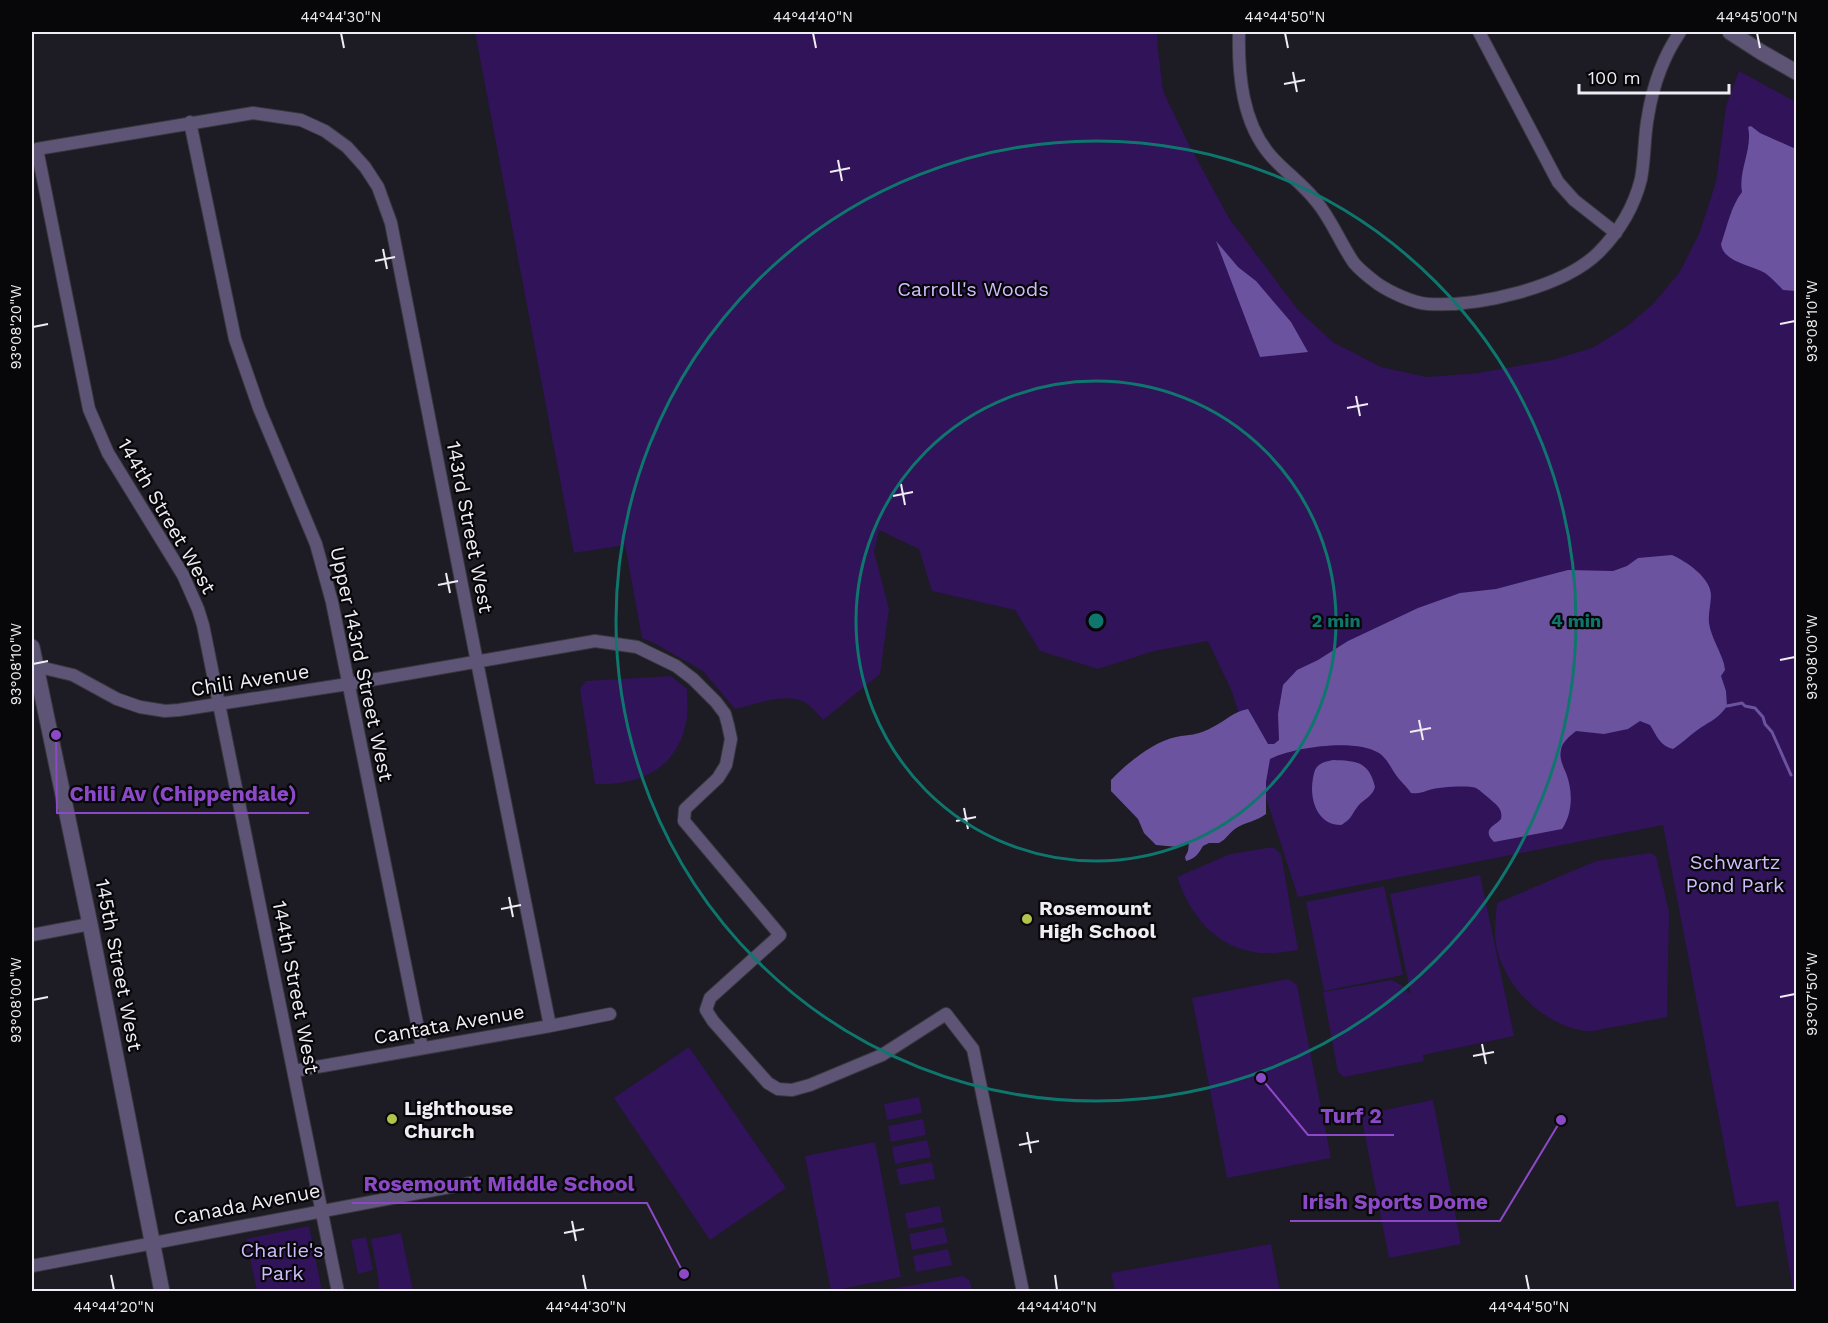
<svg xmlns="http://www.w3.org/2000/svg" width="1828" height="1323" font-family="'Work Sans',sans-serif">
<rect width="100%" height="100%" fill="#1d1b23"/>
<path fill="#301359" d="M 475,32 L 1157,32 L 1158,49 L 1163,91 L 1189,145 L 1229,218 L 1298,310 L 1334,343 L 1356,354 L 1381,367 L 1427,377 L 1478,373 L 1552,360 L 1592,348 L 1626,327 L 1653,304 L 1679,273 L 1699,234 L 1716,182 L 1726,106 L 1739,71 L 1796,102 L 1796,1291 L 1793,1291 L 1778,1201 L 1736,1207 L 1663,825 L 1298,897 L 1232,692 L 1208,641 L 1154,651 L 1098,669 L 1040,651 L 1015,610 L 932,591 L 919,549 L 879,530 L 874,552 L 889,609 L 880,674 L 823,720 C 818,714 812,707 806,703 C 786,691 756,705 735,709 L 703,671 L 654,643 L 642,638 L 625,545 L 574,553 Z
M 671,676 L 687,689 C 687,698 688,708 687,717 C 680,767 642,786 595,784 L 580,689 L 586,681 Z
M 1273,847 L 1281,854 L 1298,950 C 1286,952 1272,954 1260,953 C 1216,948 1191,917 1177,877 L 1230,854 Z
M 1650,853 L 1656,856 L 1669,912 L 1667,1017 C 1648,1021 1628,1024 1608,1028 C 1601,1029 1593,1032 1586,1031 C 1547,1026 1512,994 1499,957 C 1493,939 1495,921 1497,903 L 1596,861 Z
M 1480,875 L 1514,1036 L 1423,1055 L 1424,1061 L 1344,1077 L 1338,1072 L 1323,992 L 1392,980 L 1403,986 L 1411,995 L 1390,894 Z
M 1384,886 L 1403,975 L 1324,991 L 1306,902 Z
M 1288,979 L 1297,985 L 1331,1158 L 1227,1178 L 1192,998 Z
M 689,1047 L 786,1188 L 710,1240 L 614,1098 Z
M 919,1097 L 922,1113 L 887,1120 L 884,1104 Z
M 1433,1100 L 1461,1244 L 1389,1258 L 1361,1115 Z
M 923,1119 L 926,1135 L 891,1142 L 888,1126 Z
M 927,1140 L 931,1157 L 895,1164 L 892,1147 Z
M 875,1142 L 901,1277 L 831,1291 L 805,1156 Z
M 932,1162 L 935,1179 L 900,1185 L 896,1169 Z
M 940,1206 L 943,1222 L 908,1229 L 905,1213 Z
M 309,1226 L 322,1291 L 257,1291 L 246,1239 Z
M 944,1227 L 948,1243 L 912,1250 L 909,1234 Z
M 401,1233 L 413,1291 L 379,1291 L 378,1276 L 371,1239 Z
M 366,1237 L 373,1270 L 358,1274 L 351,1240 Z
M 1271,1244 L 1280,1291 L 1115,1291 L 1111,1273 Z
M 948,1249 L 952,1265 L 916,1272 L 913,1256 Z
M 963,1276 L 970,1281 L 972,1291 L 882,1291 Z"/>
<path fill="#6b539f" d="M 1751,126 L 1760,133 L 1796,149 L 1796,291 L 1783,290 C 1777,284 1772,278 1765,273 C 1751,265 1723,262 1721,244 C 1727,227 1731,206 1742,192 C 1738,171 1753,149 1748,127 Z
M 1216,241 L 1238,267 L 1256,281 L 1291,322 L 1308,352 L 1260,357 Z
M 1672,555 C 1686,561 1711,578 1711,595 C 1711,604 1708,614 1709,623 C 1711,637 1720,650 1724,664 L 1725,670 L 1721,676 L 1726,691 L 1727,706 C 1720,716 1715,719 1705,725 C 1693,732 1684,742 1673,749 C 1660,746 1657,736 1650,725 L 1640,721 L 1628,729 L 1604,734 L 1576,731 C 1570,736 1562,742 1561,750 C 1559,758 1563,766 1566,773 C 1573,791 1573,813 1562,829 L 1494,842 C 1481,829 1495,826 1501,819 C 1503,810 1497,805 1491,800 C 1486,796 1481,791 1476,788 C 1467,785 1439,787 1429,790 C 1423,792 1419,794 1411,793 C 1408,788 1403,784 1399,779 C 1392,771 1388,759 1379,753 C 1356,738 1293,747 1270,759 L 1266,782 L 1266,814 C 1257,821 1247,822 1238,827 C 1230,831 1227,839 1219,843 L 1209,843 L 1203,846 C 1199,853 1195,859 1186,861 L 1185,857 L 1188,851 L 1189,842 L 1178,847 L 1156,845 L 1144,833 L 1138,819 L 1111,791 L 1111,780 C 1126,764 1154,741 1176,737 C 1190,734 1196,736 1211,728 C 1224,722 1234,711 1248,709 L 1268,744 L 1274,744 L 1279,740 L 1278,714 L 1283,685 L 1297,670 L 1318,660 L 1348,641 L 1418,608 L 1460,593 L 1496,589 L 1568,570 L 1613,571 L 1627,566 L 1638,558 Z
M 1333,760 C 1356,761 1369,761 1375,787 C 1372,797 1364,799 1358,806 C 1351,815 1352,819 1341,825 C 1317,825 1309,799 1313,778 C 1314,773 1315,768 1319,765 C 1323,762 1328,761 1333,760 Z"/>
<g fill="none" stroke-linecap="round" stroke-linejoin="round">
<path stroke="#6b539f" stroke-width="3" d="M 1727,706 L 1742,703 L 1745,706 L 1755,708 L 1763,717 L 1765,724 L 1772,732 L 1791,775"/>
<defs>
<path id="minor" d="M 1239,32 C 1238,74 1242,123 1271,156 C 1285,172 1303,184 1316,201 C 1332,220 1340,243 1354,263 C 1360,270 1370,278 1378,284 C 1390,292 1413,303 1428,304 C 1477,307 1562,288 1598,253 C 1619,232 1634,207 1641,179 C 1645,158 1644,136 1648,116 C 1653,85 1663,57 1680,32
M 1479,32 L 1558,182 L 1574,200 L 1616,233
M 190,122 L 235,339 L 259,408 L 316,544 L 332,602 L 422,1048
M 35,666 L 73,675 L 117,699 L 140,707 L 165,711 L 179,710 L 348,684 L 595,641 L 637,647 L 676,666 L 693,679 L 716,702 L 725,714 L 728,725 L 731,739 L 726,765 L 718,778 L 685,809 L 684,821 L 780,935 L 710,998 L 706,1010 L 713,1021 L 768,1083 L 778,1089 L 792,1090 L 810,1085 L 882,1055 L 946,1014 L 973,1049 L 1023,1292
M 32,935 L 90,924
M 294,1071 L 550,1026 L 610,1014
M 32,1266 L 471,1183
M 338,1292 L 203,625 L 198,609 L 183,575 L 108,453 L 89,409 L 37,149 L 253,113 L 301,120 L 325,131 L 347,147 L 365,167 L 378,187 L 391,223 L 477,662 L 550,1026"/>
<path id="tertiary" d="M 1730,32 L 1761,52 L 1796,72
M 32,647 L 90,924 L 162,1292"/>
</defs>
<use href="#minor" stroke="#3a3840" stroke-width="14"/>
<use href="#tertiary" stroke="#3a3840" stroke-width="17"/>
<use href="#minor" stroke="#5e5576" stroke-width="12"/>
<use href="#tertiary" stroke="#5e5576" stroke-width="15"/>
</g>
<path fill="none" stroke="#efedf3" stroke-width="2" d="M 341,33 L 344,48M 813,33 L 816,48M 1285,33 L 1288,48M 1757,33 L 1760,48M 1293,72 L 1297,92M 1284,84 L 1305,80M 838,160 L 842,181M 830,172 L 850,168M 383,249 L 387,269M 375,261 L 395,257M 1780,324 L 1795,321M 33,327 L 48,324M 1356,396 L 1360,416M 1347,408 L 1368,404M 901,484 L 905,505M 893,496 L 913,492M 446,573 L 450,593M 438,585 L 458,581M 1780,660 L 1795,657M 33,664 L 48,661M 1419,720 L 1423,740M 1410,732 L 1431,728M 964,808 L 968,829M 956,821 L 976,817M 509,897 L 513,917M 501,909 L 521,905M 1780,997 L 1795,994M 33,1000 L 48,997M 1482,1044 L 1486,1064M 1473,1056 L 1494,1052M 1027,1132 L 1031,1153M 1019,1145 L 1039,1141M 572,1221 L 576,1241M 564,1233 L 584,1229M 111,1275 L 114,1290M 583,1275 L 586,1290M 1055,1275 L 1057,1290M 1526,1275 L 1529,1290"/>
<g fill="none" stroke="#0f766e" stroke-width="3">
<circle cx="1096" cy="621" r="240"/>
<circle cx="1096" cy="621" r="480"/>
</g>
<g fill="#b2c34c" stroke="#070609" stroke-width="2">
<circle cx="1027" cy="919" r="6"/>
<circle cx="392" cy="1119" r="6"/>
</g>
<g text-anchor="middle" stroke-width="4.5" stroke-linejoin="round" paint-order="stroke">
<g font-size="20" fill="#cebdfc" stroke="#070609">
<text x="973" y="296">Carroll's Woods</text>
<text x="1735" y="869">Schwartz<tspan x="1735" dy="23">Pond Park</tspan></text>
<text x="282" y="1257">Charlie's<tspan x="282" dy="23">Park</tspan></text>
</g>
<g font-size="20" fill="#efedf3" stroke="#070609">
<text transform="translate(167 516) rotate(60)" y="7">144th Street West</text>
<text transform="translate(470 527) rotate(79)" y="7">143rd Street West</text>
<text transform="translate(362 664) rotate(78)" y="7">Upper 143rd Street West</text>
<text transform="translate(250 680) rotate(-9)" y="7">Chili Avenue</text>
<text transform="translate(119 965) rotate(79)" y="7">145th Street West</text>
<text transform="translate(296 987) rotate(79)" y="7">144th Street West</text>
<text transform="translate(449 1024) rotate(-10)" y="7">Cantata Avenue</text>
<text transform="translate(247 1204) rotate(-11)" y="7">Canada Avenue</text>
</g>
<g font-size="20" font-weight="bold" fill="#efedf3" stroke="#070609" text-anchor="start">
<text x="1039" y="915">Rosemount<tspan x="1039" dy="23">High School</tspan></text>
<text x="404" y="1115">Lighthouse<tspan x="404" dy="23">Church</tspan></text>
</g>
</g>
<circle cx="1096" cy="621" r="9" fill="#0f766e" stroke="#070609" stroke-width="3"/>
<g font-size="18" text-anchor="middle" font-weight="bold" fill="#0f766e" stroke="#070609" stroke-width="4.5" stroke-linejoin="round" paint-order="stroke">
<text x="1336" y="627">2 min</text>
<text x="1576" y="627">4 min</text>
</g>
<path fill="none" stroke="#8c49c7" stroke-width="2" d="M56 735L57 813H309M1261 1078L1308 1135H1394M684 1274L647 1203H352M1561 1120L1500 1221H1290"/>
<g fill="#8c49c7" stroke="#070609" stroke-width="2">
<circle cx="56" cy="735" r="6"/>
<circle cx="1261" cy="1078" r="6"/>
<circle cx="684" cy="1274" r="6"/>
<circle cx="1561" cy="1120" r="6"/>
</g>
<g font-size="21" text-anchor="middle" font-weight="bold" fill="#8c49c7" stroke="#070609" stroke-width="4.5" stroke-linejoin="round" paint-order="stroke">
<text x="183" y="801">Chili Av (Chippendale)</text>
<text x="1351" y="1123">Turf 2</text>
<text x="499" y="1191">Rosemount Middle School</text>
<text x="1395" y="1209">Irish Sports Dome</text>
</g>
<rect width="1828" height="1323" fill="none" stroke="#070609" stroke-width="66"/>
<path d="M1579 84v9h150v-9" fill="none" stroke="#efedf3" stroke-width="3"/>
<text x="1588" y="84" font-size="18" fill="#efedf3" stroke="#070609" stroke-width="4.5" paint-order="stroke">100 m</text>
<rect x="33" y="33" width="1762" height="1257" fill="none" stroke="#efedf3" stroke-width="2"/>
<g font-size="15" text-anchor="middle" fill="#efedf3">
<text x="341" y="22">44°44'30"N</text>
<text x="813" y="22">44°44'40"N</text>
<text x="1285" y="22">44°44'50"N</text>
<text x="1757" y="22">44°45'00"N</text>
<text transform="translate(1812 321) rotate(-90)" y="5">93°08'10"W</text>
<text transform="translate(16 327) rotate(-90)" y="5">93°08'20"W</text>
<text transform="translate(1812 657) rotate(-90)" y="5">93°08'00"W</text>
<text transform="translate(16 664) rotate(-90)" y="5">93°08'10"W</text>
<text transform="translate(1812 994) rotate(-90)" y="5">93°07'50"W</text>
<text transform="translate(16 1000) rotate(-90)" y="5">93°08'00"W</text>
<text x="114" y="1312">44°44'20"N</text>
<text x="586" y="1312">44°44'30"N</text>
<text x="1057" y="1312">44°44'40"N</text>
<text x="1529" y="1312">44°44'50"N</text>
</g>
</svg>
